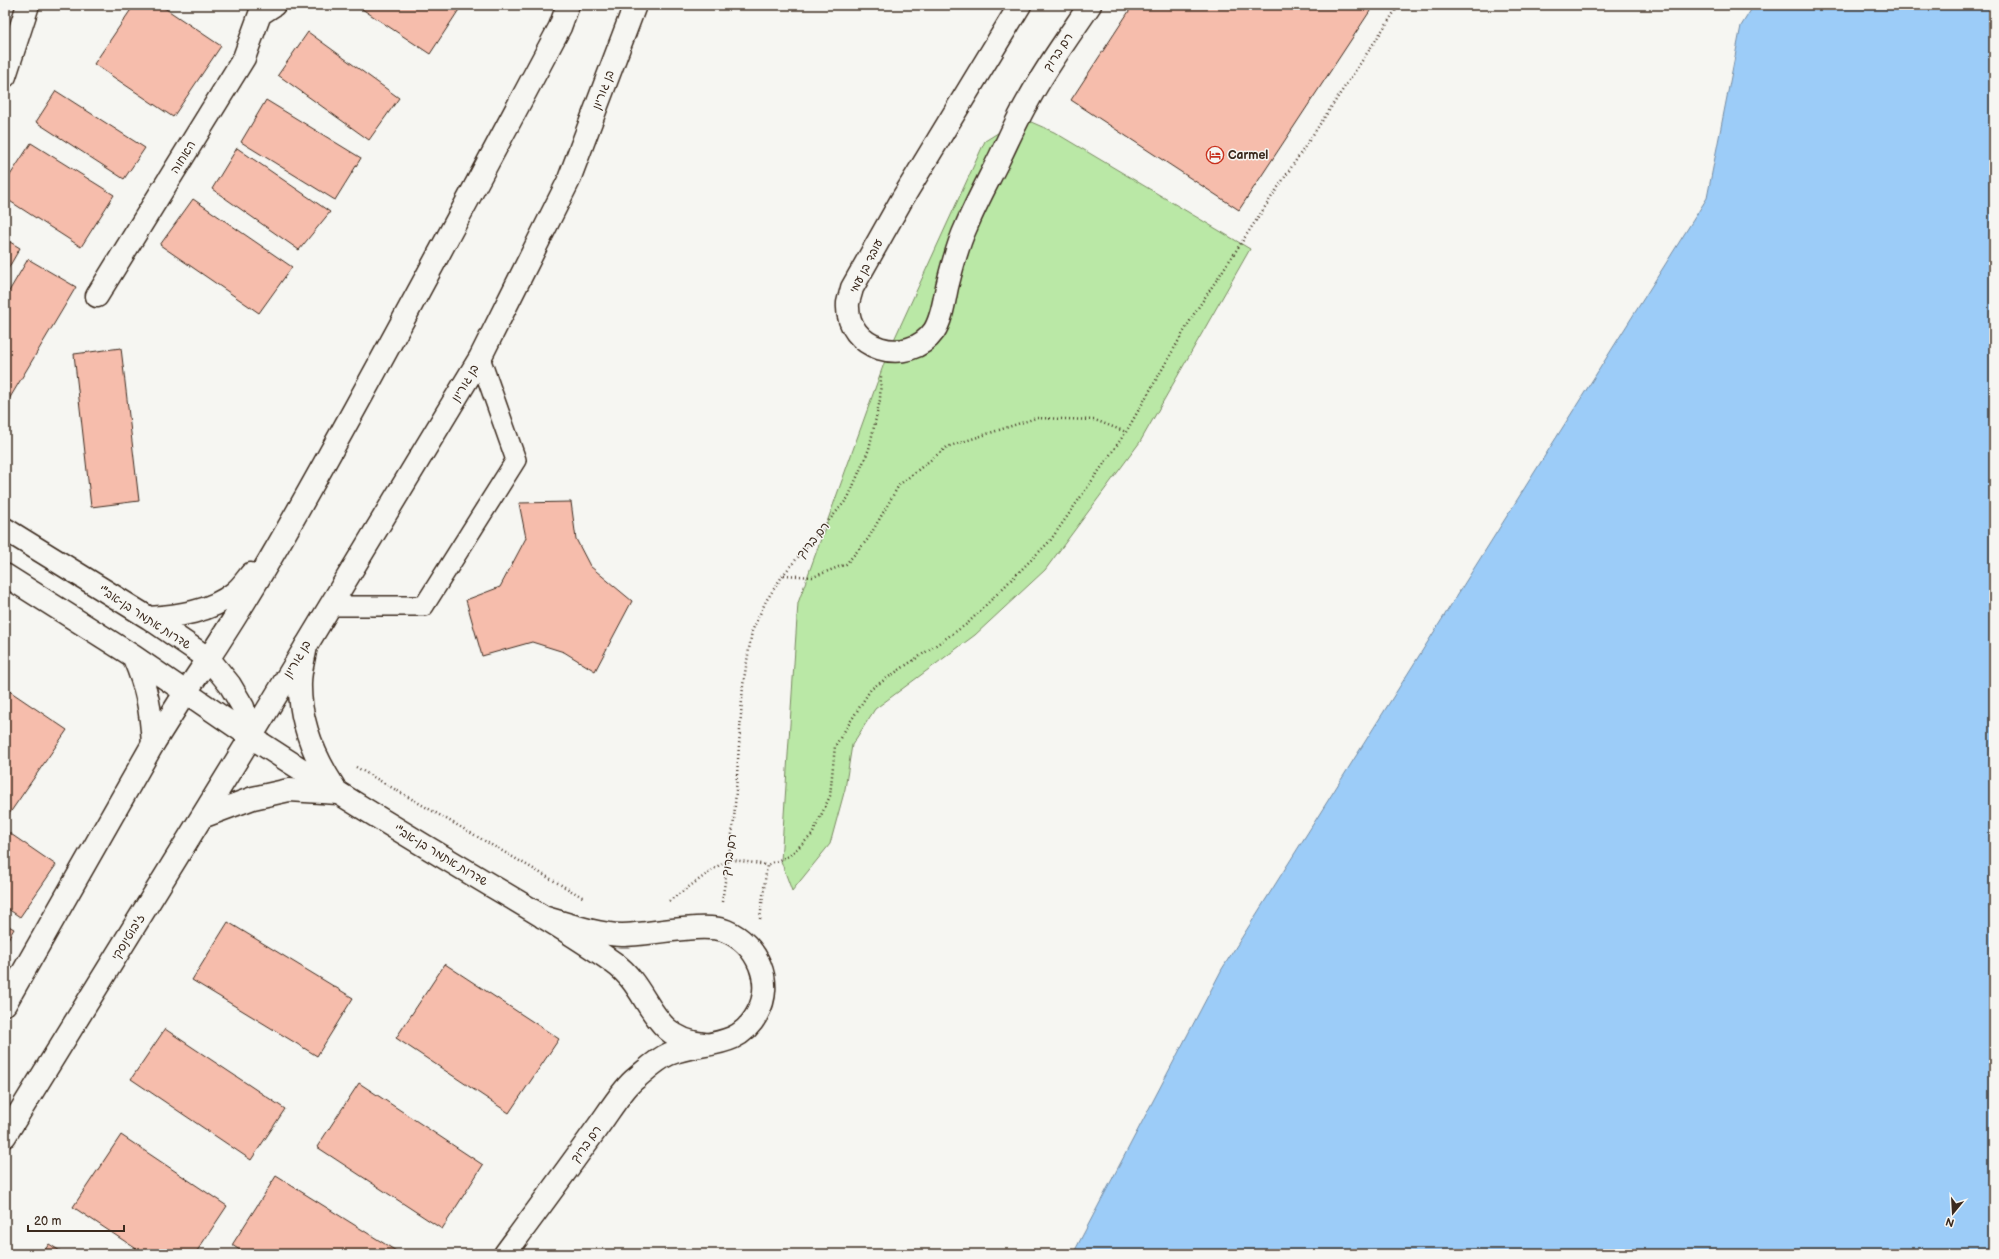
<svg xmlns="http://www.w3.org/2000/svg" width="1999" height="1259" font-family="'Balsamiq Sans','Playpen Sans Hebrew',sans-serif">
<rect width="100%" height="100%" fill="#f6f6f2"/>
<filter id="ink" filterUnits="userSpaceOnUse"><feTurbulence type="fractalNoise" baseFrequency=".025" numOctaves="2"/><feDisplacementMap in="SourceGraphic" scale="8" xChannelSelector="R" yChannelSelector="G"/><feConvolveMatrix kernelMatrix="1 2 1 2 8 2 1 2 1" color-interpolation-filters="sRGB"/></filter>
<g filter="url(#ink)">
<path fill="#bae8a6" stroke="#7a8962" d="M 1022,118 L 1054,132 L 1250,249 L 1140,442 L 1045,570 L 975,635 L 875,709 L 852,745 L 845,789 L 830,844 L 792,891 L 781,861 L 798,603 L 887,355 L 985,141 Z"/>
<path fill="#9cccf8" stroke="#758ba1" d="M 1754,5 L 1994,5 L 1994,1254 L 1073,1254 L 1222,969 L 1707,198 L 1741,26 Z"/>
<path fill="#f6bdac" stroke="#3b2a1e" d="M 134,5 L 160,5 L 221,46 L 173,117 L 94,64 Z
M 356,5 L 462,5 L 430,54 Z
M 1133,5 L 1374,5 L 1239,210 L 1071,100 Z
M 308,32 L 399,98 L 369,140 L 278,75 Z
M 56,91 L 145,148 L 124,179 L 36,122 Z
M 266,100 L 361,158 L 335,200 L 241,142 Z
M 31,143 L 114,195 L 81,247 L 5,198 L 5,183 Z
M 237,148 L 330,212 L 299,250 L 212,189 Z
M 193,199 L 292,267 L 259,313 L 160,245 Z
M 5,239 L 20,248 L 5,274 Z
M 28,259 L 76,287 L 5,406 L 5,298 Z
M 121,348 L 139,501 L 91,507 L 74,354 Z
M 571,502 L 576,539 L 590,566 L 632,601 L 595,671 L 564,652 L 532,642 L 482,656 L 466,600 L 500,587 L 526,538 L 519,503 Z
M 5,688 L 67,730 L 5,820 Z
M 5,830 L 56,865 L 20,917 L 5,907 Z
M 228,922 L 353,998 L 317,1056 L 192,980 Z
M 5,924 L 14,929 L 5,944 Z
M 445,964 L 559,1039 L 509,1113 L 396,1038 Z
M 165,1029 L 285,1109 L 251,1160 L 131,1079 Z
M 359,1083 L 483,1165 L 442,1229 L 317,1147 Z
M 121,1135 L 227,1206 L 195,1254 L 144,1254 L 73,1207 Z
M 276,1176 L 401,1254 L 246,1254 L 232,1245 Z
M 49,1244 L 65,1254 L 42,1254 Z"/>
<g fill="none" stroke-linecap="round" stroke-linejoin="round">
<defs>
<path id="service" d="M 330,606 L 424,606 L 516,460 L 480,358"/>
<path id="minor" d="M 1020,5 L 901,201 L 852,288 C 851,293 849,298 848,303 C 845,350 908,368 934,331 C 942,319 944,301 947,287 C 952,267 957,246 966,227 C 975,205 987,183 998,161 C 1008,141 1017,119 1029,99 C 1047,66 1069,36 1090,5
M 5,76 L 28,5
M 97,296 L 244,58 L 260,14 L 274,5
M 306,646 C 304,658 300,671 300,683 C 299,721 314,756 334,787
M 251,737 C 323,784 396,829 470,873 C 518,902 568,930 614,963 C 651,989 649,1039 704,1044
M 505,1254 C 536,1212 567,1170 597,1128 C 607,1115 623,1088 635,1079 C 645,1071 657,1059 669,1054 C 701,1040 737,1051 757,1014 C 775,982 757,944 726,931 C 704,922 649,935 622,935 C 595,934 568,924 543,917"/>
<path id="tertiary" d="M 202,817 L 253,798 L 289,790 L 338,793
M 5,1004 L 153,744 L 185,693
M 5,1136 L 251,737"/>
<path id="secondary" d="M 5,529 L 149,618 L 209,659 L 230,685 L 243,707 L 251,737
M 5,575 L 133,656 L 251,737
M 149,618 C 178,616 210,612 234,593 C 241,588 246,580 251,574
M 134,658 C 147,689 151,710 153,744
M 185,693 C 248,603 301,506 354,410 C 424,283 492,155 560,27 L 568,5
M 251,737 L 480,358 L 568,182 L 635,5"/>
</defs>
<use href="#service" stroke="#3b2a1e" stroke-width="22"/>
<use href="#minor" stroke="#3b2a1e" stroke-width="25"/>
<use href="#tertiary" stroke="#3b2a1e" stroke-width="25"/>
<use href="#secondary" stroke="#3b2a1e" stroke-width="25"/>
<path stroke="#3b2a1e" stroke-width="2.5" stroke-dasharray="1 3" stroke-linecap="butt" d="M 784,575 L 813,577 L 846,564 L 868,539 L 899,485 L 947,447 L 1036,418 L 1095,420 L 1126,432
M 356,767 L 584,898
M 669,901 L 728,859 L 767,865
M 722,902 L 734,820 L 743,685 L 752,631 L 766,601 L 783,575 L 848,498 L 869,449 L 880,400 L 881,376
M 760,919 L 767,865 L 789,856 L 812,835 L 830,796 L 835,746 L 871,689 L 967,624 L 1050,541 L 1126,432 L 1194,314 L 1399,5"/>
<use href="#service" stroke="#f6f6f2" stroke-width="19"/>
<use href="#minor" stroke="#f6f6f2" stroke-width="22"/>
<use href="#tertiary" stroke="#f6f6f2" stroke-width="22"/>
<use href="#secondary" stroke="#f6f6f2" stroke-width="22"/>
</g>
</g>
<defs>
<symbol id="hotel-ring" viewBox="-11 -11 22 22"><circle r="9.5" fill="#f6f6f2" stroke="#c8321e" stroke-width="1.5"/><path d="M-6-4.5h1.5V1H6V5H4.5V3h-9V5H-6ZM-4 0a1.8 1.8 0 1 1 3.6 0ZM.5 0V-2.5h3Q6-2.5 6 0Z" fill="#c8321e"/></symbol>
</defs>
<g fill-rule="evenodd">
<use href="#hotel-ring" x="1205" y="145" width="20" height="20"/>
</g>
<g text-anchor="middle" stroke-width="3" stroke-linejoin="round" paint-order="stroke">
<g font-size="12" fill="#3b2a1e" stroke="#f6f6f2">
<text transform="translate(1058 52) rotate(-56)" y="4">רם ברוך</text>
<text transform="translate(603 90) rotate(-69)" y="4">בן גוריון</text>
<text transform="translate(183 157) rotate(-58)" y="4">האחוה</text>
<text transform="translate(866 266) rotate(-63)" y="4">עובד בן עמי</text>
<text transform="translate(465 383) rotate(-59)" y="4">בן גוריון</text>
<text transform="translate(813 540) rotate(-50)" y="4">רם ברוך</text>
<text transform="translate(145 617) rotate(33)" y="4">שדרות אתמר בן-אב"י</text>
<text transform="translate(297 659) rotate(-59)" y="4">בן גוריון</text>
<text transform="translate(441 855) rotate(31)" y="4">שדרות אתמר בן-אב"י</text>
<text transform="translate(729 855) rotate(-81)" y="4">רם ברוך</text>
<text transform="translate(128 937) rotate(-58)" y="4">ז'בוטינסקי</text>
<text transform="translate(586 1144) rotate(-54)" y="4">רם ברוך</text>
</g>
<g font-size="12" font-weight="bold" fill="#3b2a1e" stroke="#f6f6f2" text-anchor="start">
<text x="1228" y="159">Carmel</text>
</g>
</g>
<rect width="1999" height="1259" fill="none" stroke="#f6f6f2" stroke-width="20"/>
<rect x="10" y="10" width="1979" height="1239" fill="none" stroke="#3b2a1e" stroke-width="1.5" filter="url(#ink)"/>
<g transform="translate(1953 1213) rotate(198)" stroke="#f6f6f2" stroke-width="3" paint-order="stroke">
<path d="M0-3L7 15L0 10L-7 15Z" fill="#3b2a1e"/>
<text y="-6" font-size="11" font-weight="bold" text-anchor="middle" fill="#3b2a1e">N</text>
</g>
<path d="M28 1225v6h96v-6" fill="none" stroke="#3b2a1e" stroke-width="2"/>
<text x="34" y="1225" font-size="12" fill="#3b2a1e" stroke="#f6f6f2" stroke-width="3" paint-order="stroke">20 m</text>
</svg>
